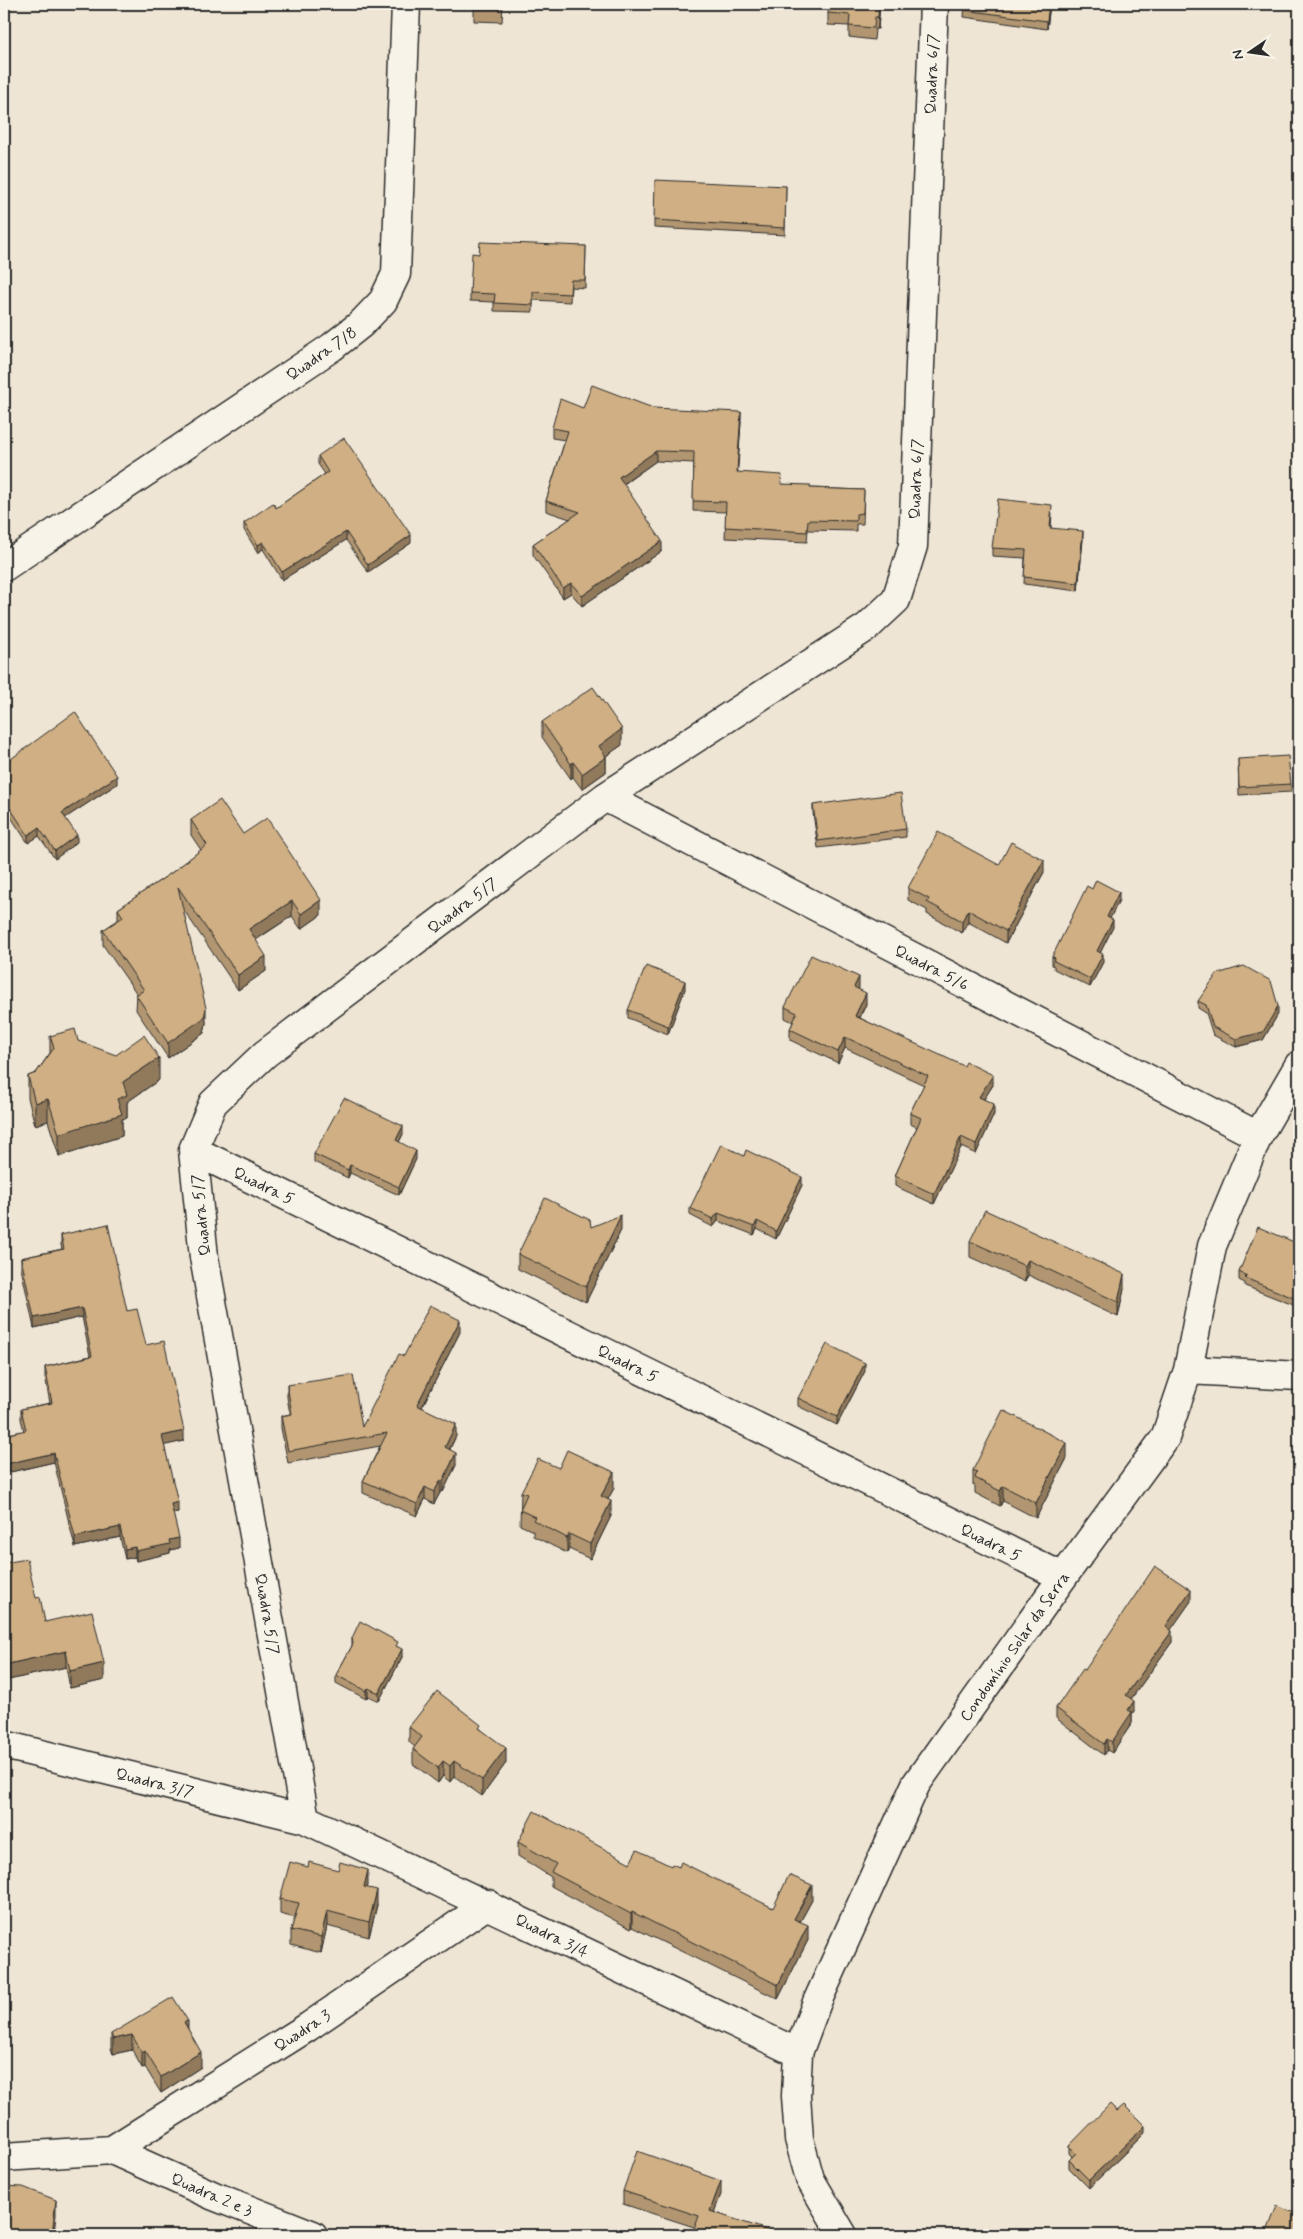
<svg xmlns="http://www.w3.org/2000/svg" width="1303" height="2239" font-family="Mynerve,sans-serif">
<rect width="100%" height="100%" fill="#efe5d4"/>
<filter id="ink" filterUnits="userSpaceOnUse"><feTurbulence type="fractalNoise" baseFrequency=".02" numOctaves="2"/><feDisplacementMap in="SourceGraphic" scale="10" xChannelSelector="R" yChannelSelector="G"/><feConvolveMatrix kernelMatrix="1 2 1 2 8 2 1 2 1" color-interpolation-filters="sRGB"/></filter>
<g filter="url(#ink)">
<g fill="none" stroke-linecap="round" stroke-linejoin="round">
<defs>
<path id="minor" d="M 4,567 L 332,347 L 361,324 L 383,301 L 396,274 L 406,4
M 605,797 L 1258,1136
M 193,1150 L 1063,1577
M 1188,1370 L 1299,1376
M 4,1745 L 305,1819 L 798,2053
M 305,1819 L 204,1257 L 193,1150 L 213,1103 L 265,1054 L 605,797 L 867,627 L 896,600 L 913,546 L 934,4
M 112,2150 L 308,2027 L 488,1904
M 4,2157 L 112,2150 L 214,2196 L 313,2235
M 843,2235 L 810,2179 L 799,2139 L 796,2096 L 798,2053 L 817,2002 L 916,1784 L 1063,1577 L 1165,1438 L 1188,1370 L 1212,1246 L 1258,1136 L 1299,1065"/>
</defs>
<use href="#minor" stroke="#2b2b2b" stroke-width="31"/>
<use href="#minor" stroke="#f7f3e8" stroke-width="28"/>
</g>
<path fill="#b29671" stroke="#2b2b2b" d="M 474,4 L 503,4 L 502,22 L 474,21 Z
M 880,4 L 878,29 L 875,29 L 874,40 L 849,37 L 849,26 L 828,25 L 828,13 Z
M 965,4 L 1050,4 L 1047,29 L 964,17 Z
M 786,186 L 785,235 L 654,228 L 654,220 Z
M 586,246 L 585,288 L 571,287 L 570,302 L 533,300 L 533,312 L 494,311 L 494,302 L 470,301 L 470,293 L 479,254 Z
M 583,408 L 653,408 L 741,422 L 737,472 L 782,484 L 810,488 L 864,490 L 863,524 L 856,524 L 856,531 L 808,530 L 807,542 L 725,538 L 726,512 L 693,511 L 694,463 L 656,461 L 624,484 L 662,551 L 582,606 L 571,593 L 563,598 L 533,555 L 533,544 L 570,519 L 546,511 L 546,501 L 565,440 L 552,438 L 552,428 Z
M 318,456 L 411,543 L 368,572 L 346,540 L 282,580 L 263,549 L 258,553 L 244,530 L 244,523 L 276,508 L 325,474 L 318,464 Z
M 1052,513 L 1051,528 L 1083,539 L 1078,591 L 1024,584 L 1025,558 L 992,556 L 992,548 Z
M 1299,721 L 1299,737 L 1298,736 L 1298,726 Z
M 542,722 L 622,745 L 606,756 L 606,772 L 582,789 L 573,777 L 571,779 L 542,737 Z
M 1238,759 L 1291,784 L 1291,792 L 1239,795 Z
M 4,764 L 117,784 L 65,818 L 77,842 L 55,859 L 39,836 L 28,843 L 4,807 L 4,785 L 5,784 L 4,783 Z
M 813,805 L 906,829 L 906,837 L 818,848 L 813,813 Z
M 191,820 L 243,834 L 321,915 L 301,929 L 292,916 L 256,940 L 266,971 L 238,990 L 183,909 L 206,1023 L 204,1033 L 168,1058 L 136,1010 L 137,994 L 103,945 L 103,930 L 118,920 L 118,909 L 174,871 L 201,850 L 191,835 Z
M 999,865 L 1044,872 L 1006,943 L 968,922 L 962,933 L 927,914 L 927,910 L 908,900 L 908,888 Z
M 1092,889 L 1119,900 L 1110,918 L 1113,927 L 1100,953 L 1103,962 L 1090,987 L 1054,969 L 1054,966 L 1052,965 L 1052,957 Z
M 859,988 L 858,989 L 866,1004 L 860,1018 L 993,1085 L 984,1099 L 994,1114 L 976,1154 L 961,1147 L 934,1204 L 895,1186 L 895,1176 L 917,1127 L 910,1124 L 910,1113 L 924,1085 L 845,1048 L 838,1063 L 790,1040 L 790,1029 L 793,1022 L 785,1018 L 785,1007 Z
M 685,989 L 668,1034 L 628,1018 L 628,1010 Z
M 1198,1001 L 1278,1014 L 1263,1040 L 1236,1047 L 1213,1035 L 1206,1013 L 1198,1008 Z
M 50,1036 L 78,1041 L 159,1080 L 127,1102 L 127,1118 L 122,1119 L 122,1136 L 59,1156 L 48,1121 L 35,1125 L 28,1098 L 28,1076 L 36,1073 L 50,1053 Z
M 1299,1127 L 1299,1142 L 1296,1140 L 1296,1132 Z
M 403,1134 L 399,1142 L 416,1159 L 399,1195 L 350,1173 L 348,1178 L 314,1162 L 314,1154 Z
M 802,1185 L 776,1239 L 757,1229 L 754,1235 L 718,1221 L 713,1227 L 690,1215 L 690,1208 Z
M 591,1227 L 621,1230 L 586,1302 L 518,1269 L 518,1254 Z
M 61,1235 L 127,1311 L 146,1345 L 184,1441 L 164,1445 L 178,1512 L 173,1513 L 179,1548 L 170,1550 L 170,1553 L 136,1561 L 135,1557 L 125,1559 L 120,1537 L 75,1547 L 54,1462 L 6,1473 L 4,1435 L 24,1431 L 21,1419 L 21,1409 L 50,1403 L 45,1377 L 45,1367 L 90,1356 L 82,1317 L 34,1328 L 21,1268 L 21,1258 L 62,1249 L 61,1245 Z
M 970,1241 L 1124,1289 L 1118,1317 L 1028,1275 L 1025,1282 L 970,1257 Z
M 1299,1244 L 1296,1306 L 1245,1286 L 1245,1283 L 1239,1280 L 1239,1272 Z
M 460,1332 L 422,1407 L 456,1436 L 450,1449 L 456,1465 L 443,1492 L 441,1491 L 434,1504 L 425,1499 L 417,1516 L 363,1493 L 363,1481 L 380,1446 L 288,1463 L 281,1428 L 281,1416 L 290,1414 L 287,1397 L 287,1385 L 362,1427 L 404,1356 Z
M 865,1371 L 837,1425 L 798,1406 L 798,1398 Z
M 1067,1458 L 1036,1518 L 1003,1501 L 1000,1506 L 975,1493 L 975,1486 L 973,1485 L 973,1470 Z
M 559,1468 L 614,1488 L 608,1499 L 611,1516 L 590,1559 L 569,1549 L 567,1553 L 533,1536 L 533,1531 L 520,1525 L 521,1492 Z
M 4,1563 L 36,1598 L 45,1622 L 104,1680 L 70,1688 L 66,1667 L 4,1681 Z
M 1191,1601 L 1170,1630 L 1172,1642 L 1131,1699 L 1134,1711 L 1132,1714 L 1132,1723 L 1112,1753 L 1107,1750 L 1104,1755 L 1056,1718 L 1056,1708 L 1085,1670 Z
M 352,1638 L 398,1647 L 402,1657 L 379,1701 L 368,1696 L 366,1699 L 336,1683 L 336,1675 L 352,1646 Z
M 409,1727 L 481,1729 L 506,1763 L 482,1796 L 454,1776 L 450,1782 L 443,1776 L 438,1783 L 413,1764 L 413,1749 L 415,1747 L 409,1742 Z
M 518,1842 L 630,1863 L 679,1867 L 773,1908 L 812,1900 L 800,1922 L 808,1940 L 778,1999 L 632,1927 L 631,1929 L 551,1886 L 551,1877 L 518,1856 Z
M 368,1885 L 367,1888 L 377,1905 L 369,1937 L 327,1926 L 321,1953 L 291,1945 L 291,1930 L 295,1918 L 280,1914 L 280,1899 Z
M 188,2030 L 201,2067 L 161,2093 L 145,2067 L 142,2068 L 132,2050 L 113,2054 L 111,2049 L 111,2034 Z
M 1117,2111 L 1145,2133 L 1089,2188 L 1069,2168 L 1069,2160 L 1072,2157 L 1069,2153 L 1069,2146 Z
M 623,2191 L 721,2194 L 714,2212 L 776,2235 L 694,2227 L 623,2204 Z"/>
<path fill="#917a5c" stroke="#2b2b2b" d="M 879,4 L 880,4 L 878,29 L 878,17 Z
M 1049,4 L 1050,4 L 1047,29 L 1047,21 Z
M 741,412 L 741,422 L 737,482 L 737,472 Z
M 656,451 L 656,461 L 619,487 L 619,477 Z
M 1083,531 L 1083,539 L 1078,591 L 1078,583 Z
M 346,532 L 346,540 L 282,580 L 282,572 Z
M 411,535 L 411,543 L 368,572 L 368,565 Z
M 662,541 L 662,551 L 582,606 L 582,596 Z
M 263,542 L 263,549 L 258,553 L 258,545 Z
M 571,583 L 571,593 L 563,598 L 563,588 Z
M 622,729 L 622,745 L 599,761 L 599,746 Z
M 606,757 L 606,772 L 582,789 L 582,774 Z
M 573,762 L 573,777 L 571,779 L 571,764 Z
M 117,776 L 117,784 L 62,820 L 62,813 Z
M 39,828 L 39,836 L 28,843 L 28,835 Z
M 77,835 L 77,842 L 55,859 L 55,851 Z
M 1044,860 L 1044,872 L 1006,943 L 1006,931 Z
M 1119,892 L 1119,900 L 1107,925 L 1107,917 Z
M 321,900 L 321,915 L 301,929 L 301,914 Z
M 292,901 L 292,916 L 249,944 L 249,929 Z
M 968,910 L 968,922 L 962,933 L 962,921 Z
M 1113,920 L 1113,927 L 1097,959 L 1097,951 Z
M 1103,954 L 1103,962 L 1090,987 L 1090,979 Z
M 266,956 L 266,971 L 238,990 L 238,975 Z
M 859,977 L 859,988 L 854,998 L 854,987 Z
M 685,981 L 685,989 L 668,1034 L 668,1026 Z
M 866,993 L 866,1004 L 855,1026 L 855,1016 Z
M 1278,1006 L 1278,1014 L 1263,1040 L 1236,1047 L 1236,1039 Z
M 206,1008 L 206,1023 L 204,1033 L 168,1058 L 168,1043 Z
M 845,1037 L 845,1048 L 838,1063 L 838,1052 Z
M 159,1058 L 159,1080 L 127,1102 L 127,1118 L 122,1119 L 122,1136 L 59,1156 L 59,1134 L 117,1099 L 123,1082 Z
M 993,1075 L 993,1085 L 979,1107 L 979,1097 Z
M 48,1099 L 48,1121 L 35,1125 L 35,1103 Z
M 994,1104 L 994,1114 L 976,1154 L 976,1144 Z
M 403,1126 L 403,1134 L 396,1148 L 396,1140 Z
M 961,1137 L 961,1147 L 934,1204 L 934,1194 Z
M 416,1151 L 416,1159 L 399,1195 L 399,1187 Z
M 350,1165 L 350,1173 L 348,1178 L 348,1170 Z
M 802,1177 L 802,1185 L 776,1239 L 776,1231 Z
M 718,1213 L 718,1221 L 713,1227 L 713,1219 Z
M 621,1215 L 621,1230 L 586,1302 L 586,1287 Z
M 757,1221 L 757,1229 L 754,1235 L 754,1227 Z
M 1028,1260 L 1028,1275 L 1025,1282 L 1025,1266 Z
M 1124,1274 L 1124,1289 L 1118,1317 L 1118,1302 Z
M 1299,1290 L 1299,1298 L 1296,1306 L 1296,1299 Z
M 82,1308 L 82,1317 L 34,1328 L 34,1318 Z
M 460,1320 L 460,1332 L 417,1417 L 417,1405 Z
M 865,1363 L 865,1371 L 837,1425 L 837,1417 Z
M 456,1424 L 456,1436 L 445,1458 L 445,1447 Z
M 184,1431 L 184,1441 L 162,1446 L 162,1436 Z
M 1067,1443 L 1067,1458 L 1036,1518 L 1036,1503 Z
M 54,1453 L 54,1462 L 6,1473 L 4,1482 L 4,1473 L 6,1464 Z
M 456,1453 L 456,1465 L 443,1492 L 443,1481 Z
M 614,1472 L 614,1488 L 601,1512 L 601,1496 Z
M 441,1480 L 441,1491 L 434,1504 L 434,1492 Z
M 1003,1486 L 1003,1501 L 1000,1506 L 1000,1491 Z
M 425,1487 L 425,1499 L 417,1516 L 417,1504 Z
M 611,1501 L 611,1516 L 590,1559 L 590,1544 Z
M 178,1502 L 178,1512 L 171,1514 L 171,1504 Z
M 120,1527 L 120,1537 L 75,1547 L 75,1537 Z
M 569,1534 L 569,1549 L 567,1553 L 567,1538 Z
M 179,1538 L 179,1548 L 170,1550 L 170,1553 L 136,1561 L 136,1551 L 169,1540 Z
M 135,1547 L 135,1557 L 125,1559 L 125,1549 Z
M 1191,1590 L 1191,1601 L 1166,1637 L 1166,1626 Z
M 1172,1631 L 1172,1642 L 1126,1706 L 1126,1695 Z
M 402,1649 L 402,1657 L 379,1701 L 379,1693 Z
M 66,1651 L 66,1667 L 4,1681 L 4,1665 Z
M 104,1663 L 104,1680 L 70,1688 L 70,1671 Z
M 368,1688 L 368,1696 L 366,1699 L 366,1691 Z
M 1134,1701 L 1134,1711 L 1132,1714 L 1132,1723 L 1112,1753 L 1112,1742 L 1128,1710 Z
M 1107,1739 L 1107,1750 L 1104,1755 L 1104,1744 Z
M 506,1748 L 506,1763 L 482,1796 L 482,1780 Z
M 443,1761 L 443,1776 L 438,1783 L 438,1768 Z
M 454,1761 L 454,1776 L 450,1782 L 450,1766 Z
M 368,1870 L 368,1885 L 364,1902 L 364,1887 Z
M 812,1885 L 812,1900 L 794,1933 L 794,1919 Z
M 377,1890 L 377,1905 L 369,1937 L 369,1922 Z
M 327,1911 L 327,1926 L 321,1953 L 321,1937 Z
M 632,1912 L 632,1927 L 631,1929 L 631,1914 Z
M 808,1925 L 808,1940 L 778,1999 L 778,1985 Z
M 188,2021 L 188,2037 L 184,2022 Z
M 132,2035 L 132,2050 L 113,2054 L 113,2039 Z
M 145,2051 L 145,2067 L 142,2068 L 142,2053 Z
M 201,2052 L 201,2067 L 161,2093 L 161,2077 Z
M 1145,2126 L 1145,2133 L 1089,2188 L 1089,2180 Z
M 721,2181 L 721,2194 L 710,2224 L 710,2211 Z
M 56,2200 L 56,2215 L 54,2235 L 52,2235 Z"/>
<path fill="#cfaf83" stroke="#2b2b2b" d="M 474,4 L 502,4 L 502,7 L 474,6 Z
M 829,4 L 879,4 L 878,17 L 875,17 L 874,28 L 849,26 L 850,15 L 828,13 Z
M 965,4 L 1049,4 L 1047,21 L 964,10 Z
M 655,180 L 786,186 L 785,228 L 654,220 Z
M 480,242 L 586,246 L 585,280 L 571,280 L 570,294 L 533,292 L 533,305 L 494,303 L 495,294 L 470,293 L 472,253 L 479,254 Z
M 592,385 L 653,408 L 741,412 L 737,472 L 782,475 L 781,484 L 810,485 L 810,488 L 864,490 L 863,513 L 856,514 L 856,521 L 808,520 L 807,532 L 725,527 L 726,502 L 693,501 L 694,452 L 656,451 L 619,477 L 662,541 L 582,596 L 571,583 L 563,588 L 533,544 L 580,512 L 546,501 L 568,431 L 552,428 L 560,399 L 583,408 Z
M 344,438 L 411,535 L 368,565 L 346,532 L 282,572 L 263,542 L 258,545 L 244,523 L 273,503 L 276,508 L 328,472 L 318,456 Z
M 998,499 L 1052,505 L 1050,528 L 1083,531 L 1078,583 L 1024,577 L 1026,550 L 992,548 Z
M 593,687 L 622,729 L 599,746 L 606,757 L 582,774 L 573,762 L 571,764 L 542,722 Z
M 75,712 L 117,776 L 62,813 L 77,835 L 55,851 L 39,828 L 28,835 L 4,799 L 4,785 L 8,782 L 4,775 L 4,764 Z
M 1288,756 L 1291,784 L 1239,787 L 1238,759 Z
M 901,793 L 906,829 L 818,841 L 813,805 Z
M 220,800 L 243,834 L 267,818 L 321,900 L 301,914 L 292,901 L 249,929 L 266,956 L 238,975 L 178,887 L 206,1008 L 204,1018 L 168,1043 L 136,995 L 144,990 L 103,930 L 123,917 L 118,909 L 174,871 L 207,845 L 191,820 Z
M 938,832 L 999,865 L 1011,842 L 1044,860 L 1006,931 L 968,910 L 962,921 L 927,902 L 929,899 L 908,888 Z
M 1096,880 L 1119,892 L 1107,917 L 1113,920 L 1097,951 L 1103,954 L 1090,979 L 1054,961 L 1055,958 L 1052,957 L 1087,886 L 1092,889 Z
M 811,955 L 859,977 L 854,987 L 866,993 L 855,1016 L 964,1066 L 966,1062 L 993,1075 L 979,1097 L 994,1104 L 976,1144 L 961,1137 L 934,1194 L 895,1176 L 921,1118 L 910,1113 L 928,1076 L 845,1037 L 838,1052 L 790,1029 L 797,1013 L 785,1007 Z
M 646,966 L 685,981 L 668,1026 L 628,1010 Z
M 1244,966 L 1271,981 L 1278,1006 L 1263,1032 L 1236,1039 L 1213,1027 L 1206,1005 L 1198,1001 L 1217,974 Z
M 75,1029 L 78,1041 L 116,1055 L 144,1035 L 159,1058 L 123,1082 L 127,1095 L 117,1099 L 122,1114 L 59,1134 L 48,1099 L 35,1103 L 28,1076 L 36,1073 L 54,1048 L 50,1036 Z
M 344,1098 L 403,1126 L 396,1140 L 416,1151 L 399,1187 L 350,1165 L 348,1170 L 314,1154 Z
M 1299,1127 L 1299,1134 L 1296,1132 Z
M 721,1144 L 744,1156 L 746,1150 L 802,1177 L 776,1231 L 757,1221 L 754,1227 L 718,1213 L 713,1219 L 690,1208 Z
M 545,1198 L 590,1220 L 591,1227 L 621,1215 L 586,1287 L 518,1254 Z
M 985,1210 L 1124,1274 L 1118,1302 L 1028,1260 L 1025,1266 L 970,1241 Z
M 108,1224 L 127,1311 L 137,1309 L 146,1345 L 164,1341 L 184,1431 L 162,1436 L 178,1502 L 171,1504 L 179,1538 L 169,1540 L 170,1544 L 136,1551 L 135,1547 L 125,1549 L 120,1527 L 75,1537 L 54,1453 L 6,1464 L 4,1473 L 4,1435 L 26,1430 L 21,1409 L 52,1403 L 45,1367 L 92,1356 L 82,1308 L 34,1318 L 21,1258 L 64,1249 L 61,1235 Z
M 1258,1227 L 1299,1244 L 1299,1290 L 1296,1299 L 1245,1278 L 1247,1276 L 1239,1272 Z
M 430,1305 L 460,1320 L 417,1405 L 456,1424 L 445,1447 L 456,1453 L 443,1481 L 441,1480 L 434,1492 L 425,1487 L 417,1504 L 363,1481 L 387,1433 L 288,1451 L 281,1416 L 292,1414 L 287,1385 L 353,1375 L 362,1427 L 399,1354 L 404,1356 Z
M 827,1344 L 865,1363 L 837,1417 L 798,1398 Z
M 1003,1410 L 1067,1443 L 1036,1503 L 1003,1486 L 1000,1491 L 975,1478 L 977,1472 L 973,1470 Z
M 567,1450 L 614,1472 L 601,1496 L 611,1501 L 590,1544 L 569,1534 L 567,1538 L 533,1520 L 535,1517 L 520,1510 L 527,1494 L 521,1492 L 538,1459 L 559,1468 Z
M 27,1559 L 36,1598 L 40,1597 L 45,1622 L 92,1611 L 104,1663 L 70,1671 L 66,1651 L 4,1665 L 4,1563 Z
M 1155,1566 L 1191,1590 L 1166,1626 L 1172,1631 L 1126,1695 L 1134,1701 L 1128,1710 L 1132,1712 L 1112,1742 L 1107,1739 L 1104,1744 L 1056,1708 L 1083,1669 L 1085,1670 Z
M 360,1621 L 398,1642 L 396,1646 L 402,1649 L 379,1693 L 368,1688 L 366,1691 L 336,1675 L 353,1644 L 352,1638 Z
M 437,1691 L 481,1725 L 479,1728 L 506,1748 L 482,1780 L 454,1761 L 450,1766 L 443,1761 L 438,1768 L 413,1749 L 422,1737 L 409,1727 Z
M 534,1811 L 630,1863 L 637,1850 L 671,1866 L 672,1864 L 679,1867 L 681,1862 L 773,1908 L 789,1875 L 812,1885 L 794,1919 L 808,1925 L 778,1985 L 632,1912 L 631,1914 L 551,1872 L 556,1864 L 518,1842 Z
M 290,1862 L 308,1867 L 309,1862 L 338,1870 L 340,1862 L 368,1870 L 364,1887 L 377,1890 L 369,1922 L 327,1911 L 321,1937 L 291,1930 L 299,1903 L 280,1899 Z
M 173,1997 L 188,2021 L 184,2022 L 201,2052 L 161,2077 L 145,2051 L 142,2053 L 132,2035 L 113,2039 L 111,2034 Z
M 1110,2104 L 1117,2111 L 1124,2105 L 1145,2126 L 1089,2180 L 1069,2160 L 1076,2153 L 1069,2146 Z
M 637,2151 L 721,2181 L 710,2211 L 776,2233 L 775,2235 L 692,2235 L 699,2216 L 623,2191 Z
M 4,2186 L 23,2187 L 56,2200 L 52,2235 L 4,2235 Z
M 1277,2206 L 1299,2215 L 1299,2235 L 1259,2235 L 1266,2234 Z"/>
</g>
<g text-anchor="middle" stroke-width="4.5" stroke-linejoin="round" paint-order="stroke">
<g font-size="16" fill="#2b2b2b" stroke="#f7f3e8">
<text transform="translate(931 74) rotate(-88)" y="6">Quadra 6/7</text>
<text transform="translate(321 353) rotate(-35)" y="6">Quadra 7/8</text>
<text transform="translate(915 479) rotate(-88)" y="6">Quadra 6/7</text>
<text transform="translate(462 905) rotate(-37)" y="6">Quadra 5/7</text>
<text transform="translate(932 967) rotate(27)" y="6">Quadra 5/6</text>
<text transform="translate(264 1185) rotate(26)" y="6">Quadra 5</text>
<text transform="translate(200 1215) rotate(-96)" y="6">Quadra 5/7</text>
<text transform="translate(628 1363) rotate(26)" y="6">Quadra 5</text>
<text transform="translate(991 1542) rotate(26)" y="6">Quadra 5</text>
<text transform="translate(268 1614) rotate(80)" y="6">Quadra 5/7</text>
<text transform="translate(1014 1646) rotate(-55)" y="6">Condomínio Solar da Serra</text>
<text transform="translate(155 1782) rotate(14)" y="6">Quadra 3/7</text>
<text transform="translate(552 1935) rotate(26)" y="6">Quadra 3/4</text>
<text transform="translate(302 2030) rotate(-33)" y="6">Quadra 3</text>
<text transform="translate(212 2194) rotate(23)" y="6">Quadra 2 e 3</text>
</g>
</g>
<rect width="1303" height="2239" fill="none" stroke="#f7f3e8" stroke-width="20"/>
<rect x="10" y="10" width="1283" height="2219" fill="none" stroke="#2b2b2b" stroke-width="2" filter="url(#ink)"/>
<g transform="translate(1250 52) rotate(257)" stroke="#f7f3e8" stroke-width="4" paint-order="stroke">
<path d="M0-4L9 19L0 12L-9 19Z" fill="#2b2b2b"/>
<text y="-8" font-size="14" font-weight="bold" text-anchor="middle" fill="#2b2b2b">N</text>
</g>
</svg>
